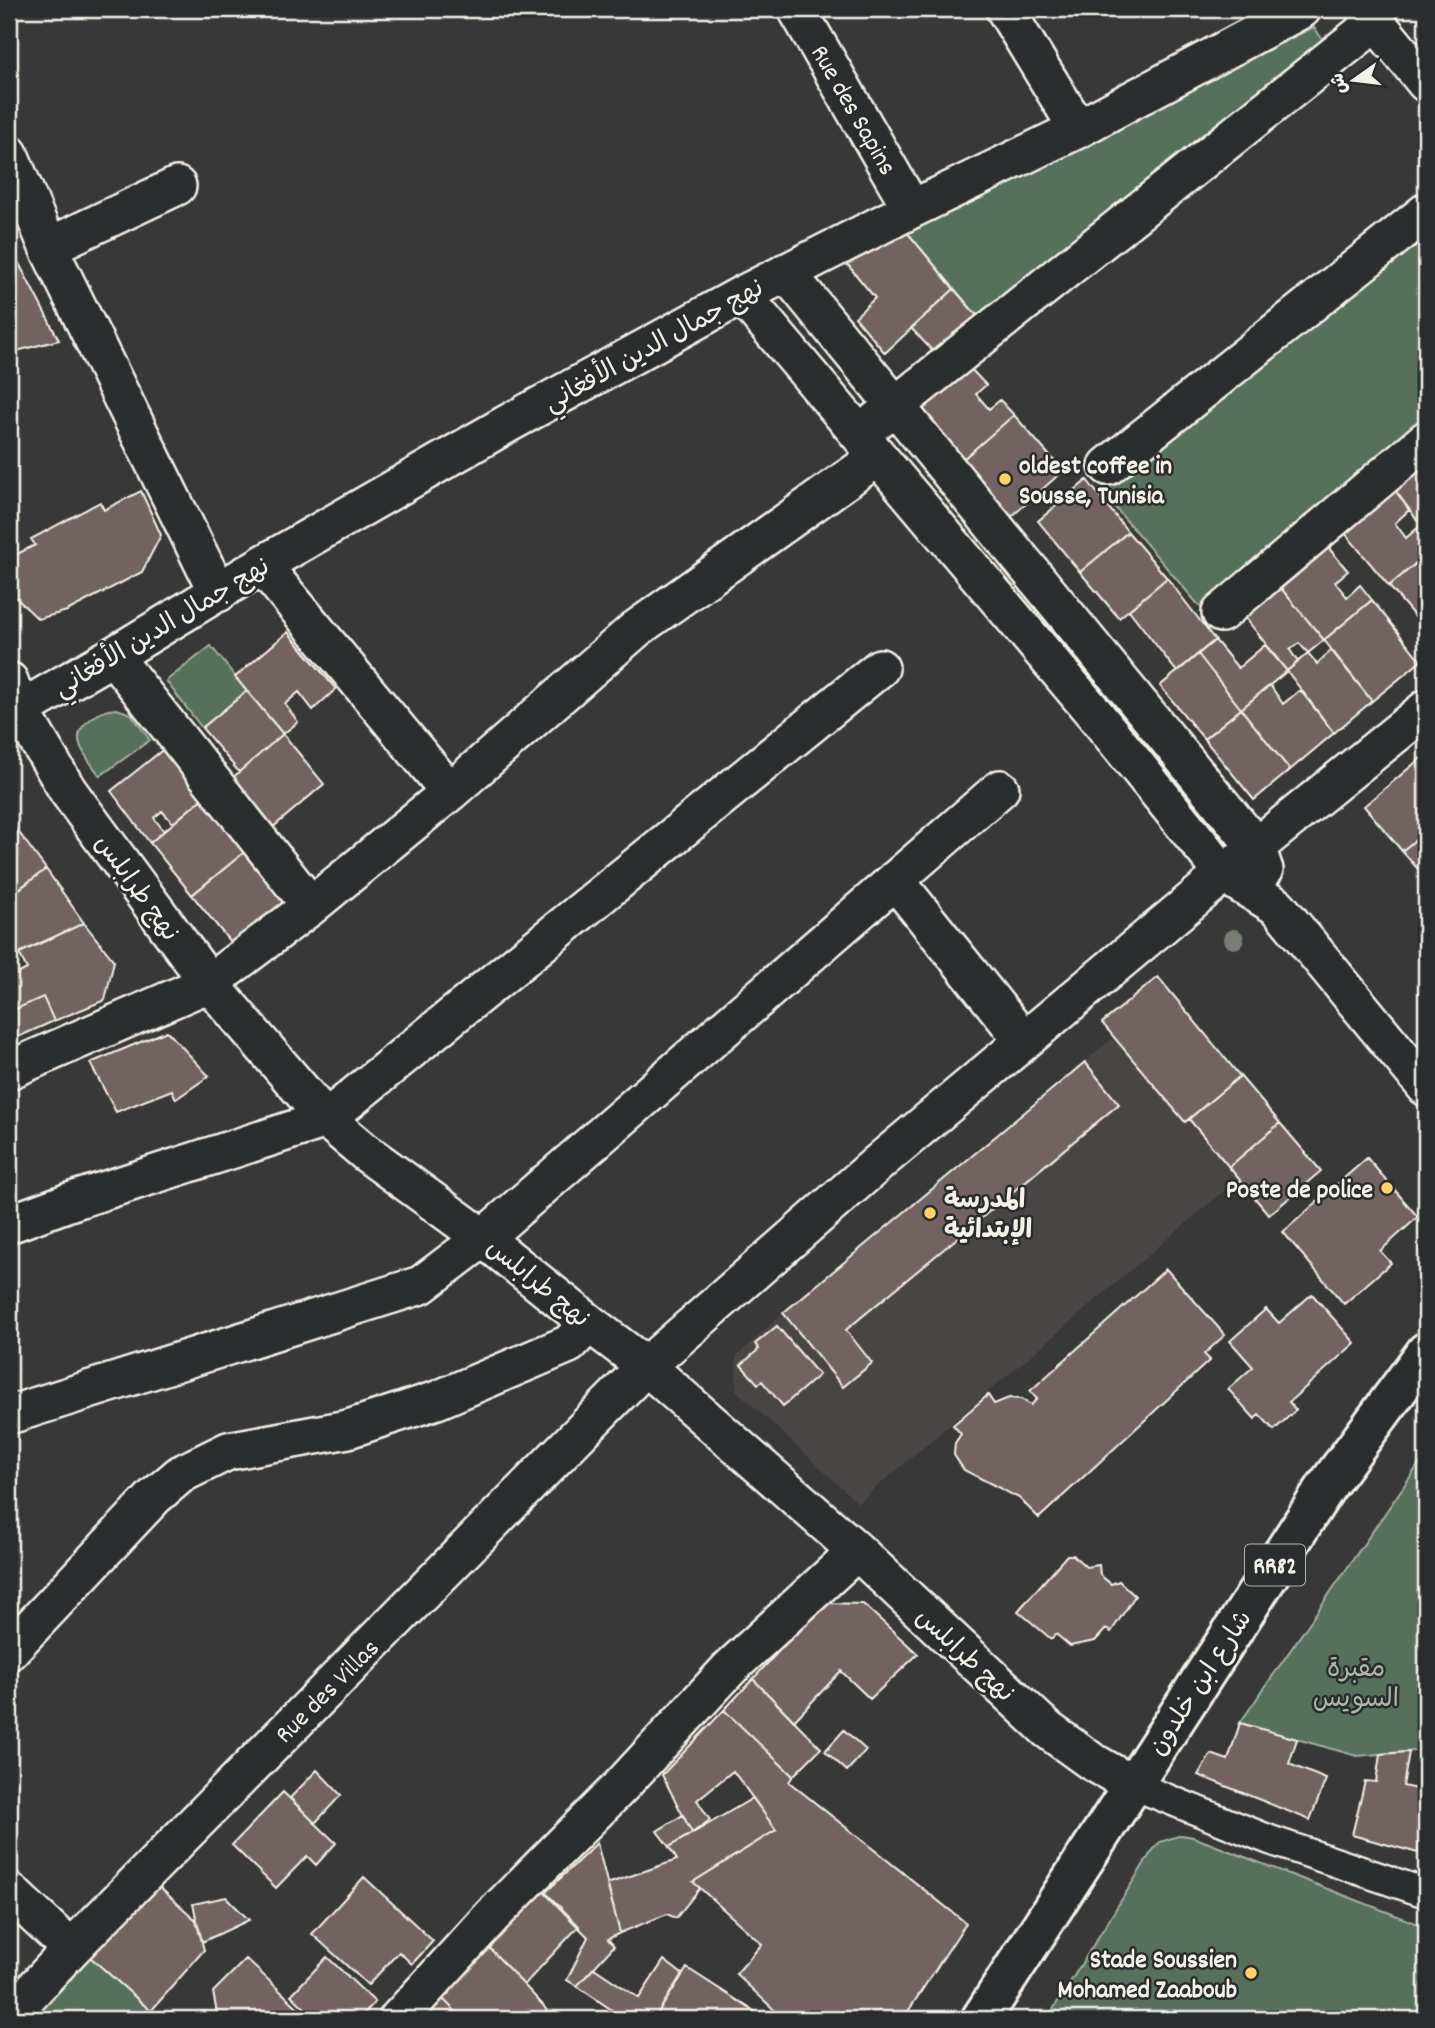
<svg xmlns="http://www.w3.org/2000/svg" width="1435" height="2028" font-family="Dekko,'Playpen Sans Arabic',sans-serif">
<rect width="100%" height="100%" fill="#383838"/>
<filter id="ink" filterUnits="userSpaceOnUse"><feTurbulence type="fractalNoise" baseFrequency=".0143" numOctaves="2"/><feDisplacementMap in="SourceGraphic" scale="14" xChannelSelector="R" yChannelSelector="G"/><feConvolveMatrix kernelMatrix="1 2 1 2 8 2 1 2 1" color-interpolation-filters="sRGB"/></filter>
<g filter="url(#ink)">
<path fill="#494545" d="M 1114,1037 L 1184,1121 L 1189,1119 L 1238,1179 L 858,1503 L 736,1390 L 736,1357 L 783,1313 Z"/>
<path fill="#56705d" stroke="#a5b0a2" stroke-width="2" d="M 1314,27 L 1327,46 L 984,324 L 907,232 Z
M 1426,234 L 1426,416 L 1202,609 L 1100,490 Z
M 211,646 L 247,691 L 202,728 L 166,681 Z
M 117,709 L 131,714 L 150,740 L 100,776 C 87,757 65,737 91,719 C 100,712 105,710 117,709 Z
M 1426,1454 L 1426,1750 L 1357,1756 L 1240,1723 Z
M 1181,1835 L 1193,1837 L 1426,1927 L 1426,2019 L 1047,2019 L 1152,1851 L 1160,1842 Z
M 90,1957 L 151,2011 L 143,2019 L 35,2019 Z"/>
<path fill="#726462" stroke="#f4f1e8" stroke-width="2" d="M 907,232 L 954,289 L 885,353 L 855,317 L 875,298 L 847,264 Z
M 13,252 L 59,340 L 9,353 L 9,253 Z
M 954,289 L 984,324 L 941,360 L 911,328 Z
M 968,366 L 986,385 L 976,394 L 989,409 L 1000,400 L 1014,415 L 962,460 L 921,410 Z
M 1014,415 L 1063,471 L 1011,517 L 962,460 Z
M 1426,464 L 1426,532 L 1395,490 Z
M 1087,480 L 1128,532 L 1080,572 L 1038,521 Z
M 1395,490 L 1409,510 L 1395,523 L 1406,538 L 1421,525 L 1426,532 L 1426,555 L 1389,586 L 1344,532 Z
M 141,491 L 161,535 L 142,572 L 67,611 L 38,619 L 9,591 L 9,558 L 35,545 L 31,539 L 100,502 L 104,510 Z
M 1128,532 L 1167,578 L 1119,618 L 1080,572 Z
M 1327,546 L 1348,571 L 1335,582 L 1347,597 L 1360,585 L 1372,600 L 1324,640 L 1279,586 Z
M 1423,557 L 1426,561 L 1426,630 L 1389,586 Z
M 1167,578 L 1215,640 L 1177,672 L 1129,610 Z
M 1279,586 L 1324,640 L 1308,653 L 1299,643 L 1290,650 L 1298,662 L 1287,671 L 1244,616 Z
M 1372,600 L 1421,661 L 1372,701 L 1324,640 Z
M 288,632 L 336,689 L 313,710 L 299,692 L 285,704 L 298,722 L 283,734 L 235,677 Z
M 1215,640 L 1238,668 L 1265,645 L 1287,671 L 1241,709 L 1198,654 Z
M 1331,650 L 1372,701 L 1334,733 L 1287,671 L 1308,653 L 1317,664 Z
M 1198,654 L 1241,709 L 1204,739 L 1160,686 Z
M 1270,685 L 1283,704 L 1300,690 L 1334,733 L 1290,770 L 1241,709 Z
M 247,691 L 283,734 L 239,772 L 202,728 Z
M 1241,709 L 1290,770 L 1254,800 L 1204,739 Z
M 283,734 L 324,784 L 272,828 L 231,779 Z
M 165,748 L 204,797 L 173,823 L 162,811 L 154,818 L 164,831 L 150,843 L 111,791 Z
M 1421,758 L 1426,764 L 1426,831 L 1402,851 L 1364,806 Z
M 204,797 L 247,850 L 192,895 L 150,843 Z
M 9,819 L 46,869 L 16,891 L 9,880 Z
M 1426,831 L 1426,878 L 1402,851 Z
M 247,850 L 290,903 L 235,948 L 192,895 Z
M 46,869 L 84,923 L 9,958 L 9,897 Z
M 84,923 L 114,961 L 105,1000 L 54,1021 L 43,997 L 16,1009 L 9,991 L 9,978 L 27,969 L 19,953 Z
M 1158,977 L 1240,1076 L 1185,1122 L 1102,1023 Z
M 9,991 L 16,1009 L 43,997 L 54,1021 L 9,1041 Z
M 167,1031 L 209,1076 L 176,1099 L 172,1090 L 116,1112 L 90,1063 Z
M 1085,1062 L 1119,1104 L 846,1330 L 872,1363 L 843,1387 L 783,1313 Z
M 1240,1076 L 1280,1123 L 1229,1167 L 1189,1119 Z
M 1280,1123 L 1321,1171 L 1269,1215 L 1229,1167 Z
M 1367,1158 L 1418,1217 L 1380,1251 L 1391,1263 L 1344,1304 L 1283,1232 Z
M 1166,1269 L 1225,1335 L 1204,1354 L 1210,1360 L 1039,1518 L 1019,1498 L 964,1470 L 954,1455 L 955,1443 L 961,1434 L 953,1425 L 988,1395 L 994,1404 L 1009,1398 L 1021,1399 L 1031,1405 L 1037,1399 L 1030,1391 Z
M 1312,1294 L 1355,1343 L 1289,1402 L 1296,1410 L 1274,1430 L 1259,1414 L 1255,1419 L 1228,1389 L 1253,1367 L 1230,1341 L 1266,1309 L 1279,1323 Z
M 777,1326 L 819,1375 L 783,1406 L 762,1381 L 758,1384 L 741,1365 L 759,1349 L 755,1344 Z
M 1067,1555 L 1073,1555 L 1086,1567 L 1099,1565 L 1100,1575 L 1111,1584 L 1119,1581 L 1135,1596 L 1111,1632 L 1106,1629 L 1095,1641 L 1070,1646 L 1056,1634 L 1051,1639 L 1018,1611 Z
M 823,1603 L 863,1604 L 918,1654 L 870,1699 L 841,1671 L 794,1721 L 753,1679 Z
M 753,1679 L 821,1748 L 793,1776 L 724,1710 Z
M 724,1710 L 793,1776 L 789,1782 L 966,1923 L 903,2019 L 784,2019 L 736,1974 L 762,1944 L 693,1882 L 776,1830 L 733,1771 L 697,1800 L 710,1820 L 692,1833 L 662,1775 Z
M 1240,1723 L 1297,1739 L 1289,1764 L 1326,1779 L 1310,1820 L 1198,1775 L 1211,1754 L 1228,1760 Z
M 844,1730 L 866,1750 L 847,1771 L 825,1751 Z
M 1409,1752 L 1403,1786 L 1426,1791 L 1426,1824 L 1418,1853 L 1352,1835 L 1365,1781 L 1376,1782 L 1380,1754 Z
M 317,1770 L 341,1795 L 315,1823 L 290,1798 Z
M 283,1792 L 336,1843 L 316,1865 L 307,1856 L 276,1888 L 232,1845 Z
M 753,1798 L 776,1830 L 693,1882 L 700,1888 L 676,1918 L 667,1914 L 620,1933 L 607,1884 L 677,1860 L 669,1847 Z
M 683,1815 L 692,1833 L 669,1847 L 657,1831 Z
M 1426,1824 L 1426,1856 L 1418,1853 Z
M 597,1843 L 620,1933 L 608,1939 L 614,1946 L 577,1986 L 567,1980 L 588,1937 L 545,1893 Z
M 364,1877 L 433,1941 L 412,1964 L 399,1952 L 368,1985 L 312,1934 Z
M 158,1886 L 196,1920 L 204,1950 L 151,2011 L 90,1957 Z
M 539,1886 L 579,1926 L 524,1985 L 483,1941 Z
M 226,1897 L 249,1920 L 202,1942 L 193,1904 Z
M 483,1941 L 556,2019 L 463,2019 L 441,1997 Z
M 327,1957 L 375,2002 L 359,2019 L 316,2019 L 291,1995 Z
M 246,1959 L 310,2019 L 218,2019 L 213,1992 Z
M 664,1960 L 682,1974 L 656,2016 L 660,2019 L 625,2019 L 577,1986 L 594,1968 L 639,1998 Z
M 687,1968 L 763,2017 L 764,2019 L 660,2019 L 656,2016 Z
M 441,1997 L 463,2019 L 419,2019 Z"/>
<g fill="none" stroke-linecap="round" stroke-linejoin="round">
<defs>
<path id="pedestrian" d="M 1133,1785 L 1270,1840 L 1426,1893"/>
<path id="minor" d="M 797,9 L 912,209
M 1005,9 L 1078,129
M 1365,9 L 1426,83
M 9,154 L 48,247 L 218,593
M 48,247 L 177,186
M 786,272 L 1256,847 L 1264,870
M 742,295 L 1094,713 L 1224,874 L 1278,907 L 1426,1087
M 876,421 L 1376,22
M 1108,466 L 1426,212
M 262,565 L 450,792
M 1221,613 L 1426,440
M 113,656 L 311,906
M 9,681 L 20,710 L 68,791 L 209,983 L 326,1119 L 365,1152 L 483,1238 L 589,1323 L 646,1366 L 857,1551 L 1048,1730 L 1091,1761 L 1133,1785
M 9,716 L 113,656 L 262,565 L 507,424 L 742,295 L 912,209 L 1078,129 L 1302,9
M 895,880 L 1024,1041
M 9,1070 L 209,983 L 311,906 L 450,792 L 636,629 L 878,457
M 9,1224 L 69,1202 L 326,1119 L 880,668
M 9,1415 L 421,1285 L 483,1238 L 1000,789
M 9,1651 L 154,1497 L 181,1474 L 228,1451 L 348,1429 L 437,1400 L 569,1344 L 589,1323
M 9,1891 L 71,1949
M 9,2016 L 71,1949 L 646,1366 L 884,1158 L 1256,847 L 1426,709
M 398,2019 L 492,1916 L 621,1786 L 730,1668 L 857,1551"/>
<path id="primary" d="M 981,2019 L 1326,1487 L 1426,1352"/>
</defs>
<use href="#pedestrian" stroke="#f4f1e8" stroke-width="33"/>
<use href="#minor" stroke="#f4f1e8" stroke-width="42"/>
<use href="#primary" stroke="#f4f1e8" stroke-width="44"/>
<use href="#pedestrian" stroke="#2a2d2e" stroke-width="28"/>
<use href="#minor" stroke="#2a2d2e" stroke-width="37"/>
<use href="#primary" stroke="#2a2d2e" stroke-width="38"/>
</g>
<circle fill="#787e76" cx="1234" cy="939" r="10"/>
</g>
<g fill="#ffd166" stroke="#2a2d2e" stroke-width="2.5">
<circle cx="1005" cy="479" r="7"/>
<circle cx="1387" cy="1188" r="7"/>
<circle cx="930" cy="1213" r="7"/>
<circle cx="1251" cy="1973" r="7"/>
</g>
<g text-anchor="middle" stroke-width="5" stroke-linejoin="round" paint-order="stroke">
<rect fill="#2a2d2e" stroke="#b7b6b0" stroke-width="2" x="1245" y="1544.5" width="60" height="41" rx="5"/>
<g font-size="24" font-weight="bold" fill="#f4f1e8">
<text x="1275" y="1573">RR82</text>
</g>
<g font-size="26" fill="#f4f1e8" stroke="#2a2d2e">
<text transform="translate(855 109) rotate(60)" y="9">Rue des Sapins</text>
<text transform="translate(653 344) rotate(-29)" y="9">نهج جمال الدين الأفغاني</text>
<text transform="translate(161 626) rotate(-31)" y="9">نهج جمال الدين الأفغاني</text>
<text transform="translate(138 887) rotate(54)" y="9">نهج طرابلس</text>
<text transform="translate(539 1282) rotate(39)" y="9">نهج طرابلس</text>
<text transform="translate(966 1654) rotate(43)" y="9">نهج طرابلس</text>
<text transform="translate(1199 1682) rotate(-57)" y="9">شارع ابن خلدون</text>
<text transform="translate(326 1690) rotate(-45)" y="9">Rue des Villas</text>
</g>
<g font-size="26" font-weight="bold" fill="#f4f1e8" stroke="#2a2d2e" text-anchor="start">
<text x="1019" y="473">oldest coffee in<tspan x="1019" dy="30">Sousse, Tunisia</tspan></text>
<text x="1373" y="1197" text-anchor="end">Poste de police</text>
<text x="944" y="1207">المدرسة<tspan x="944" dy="30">الإبتدائية</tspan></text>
<text x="1237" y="1967" text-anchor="end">Stade Soussien<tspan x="1237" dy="30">Mohamed Zaaboub</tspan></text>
</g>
<g font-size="26" fill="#adb7a9" stroke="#2a2d2e">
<text x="1356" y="1676">مقبرة<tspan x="1356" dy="30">السويس</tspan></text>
</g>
</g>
<rect width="1435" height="2028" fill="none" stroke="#2a2d2e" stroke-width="35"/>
<rect x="18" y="18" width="1400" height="1993" fill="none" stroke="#f4f1e8" stroke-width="2.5" filter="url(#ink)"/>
<g transform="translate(1354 80) rotate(256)" stroke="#2a2d2e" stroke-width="5" paint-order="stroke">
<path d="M0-5L12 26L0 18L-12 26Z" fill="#f4f1e8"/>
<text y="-10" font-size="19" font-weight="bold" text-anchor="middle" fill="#f4f1e8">ش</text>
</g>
</svg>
